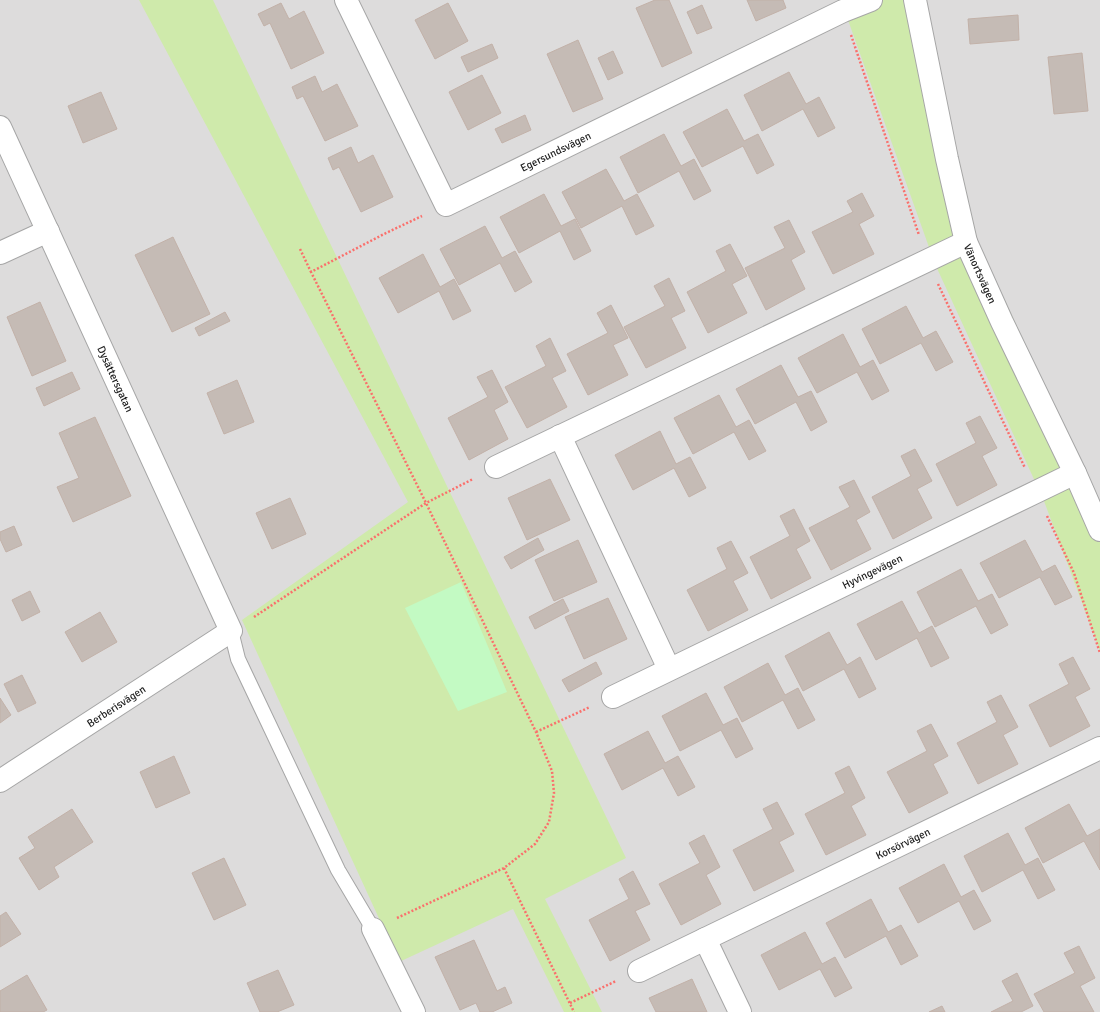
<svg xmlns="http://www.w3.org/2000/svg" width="1100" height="1012" font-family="Signika,sans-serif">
<rect width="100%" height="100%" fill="#f0ece5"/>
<path fill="#dddcdc" d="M 0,0 L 1100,0 L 1100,1012 L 0,1012 Z"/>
<path fill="#cfeaab" d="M 139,0 L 213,0 L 626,858 L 545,899 L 602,1012 L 564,1012 L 513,909 L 399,962 L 242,620 L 408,502 Z
M 842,0 L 922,0 L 978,243 L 1091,485 L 1100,515 L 1100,651 L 1044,501 L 935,264 L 848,20 Z"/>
<path fill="#c3fac3" d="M 461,582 L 507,692 L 458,711 L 405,608 Z"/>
<path fill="#c5bbb5" stroke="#c2b1a8" d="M 655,0 L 669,0 L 692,53 L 662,67 L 636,8 Z
M 747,0 L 783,0 L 786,8 L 756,21 Z
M 281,3 L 289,19 L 304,11 L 324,53 L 291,69 L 270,23 L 264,26 L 258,14 Z
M 448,3 L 468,41 L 435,59 L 415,20 Z
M 702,5 L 712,28 L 697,34 L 687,12 Z
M 1018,15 L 1019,40 L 970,44 L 968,19 Z
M 578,40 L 603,99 L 573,112 L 547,54 Z
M 492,44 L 498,58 L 468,72 L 461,57 Z
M 613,51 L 623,73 L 608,80 L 598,58 Z
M 1082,53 L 1088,111 L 1054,114 L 1048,57 Z
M 789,72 L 806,104 L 819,97 L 835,128 L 818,137 L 803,109 L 762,131 L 744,95 Z
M 482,75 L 501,113 L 468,130 L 449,92 Z
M 315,76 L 322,92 L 337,84 L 358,126 L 325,141 L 303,96 L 297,99 L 292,87 Z
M 101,92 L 117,129 L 83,143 L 68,106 Z
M 727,109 L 744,141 L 758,134 L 774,165 L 757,174 L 743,146 L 702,167 L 683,132 Z
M 525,115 L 531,130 L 502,143 L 495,129 Z
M 664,134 L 681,166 L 694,159 L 711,191 L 694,200 L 679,171 L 638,193 L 620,157 Z
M 351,147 L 358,163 L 373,155 L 393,197 L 361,212 L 339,167 L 333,170 L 328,158 Z
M 606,169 L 624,201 L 637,194 L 654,226 L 636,235 L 622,206 L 581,228 L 562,192 Z
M 862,193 L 874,216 L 859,224 L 874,254 L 833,274 L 812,232 L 853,212 L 847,201 Z
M 544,194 L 561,226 L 575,219 L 591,251 L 574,260 L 560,231 L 519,253 L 500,217 Z
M 789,220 L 805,252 L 791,260 L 805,289 L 766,310 L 745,268 L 785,248 L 774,227 Z
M 485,226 L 502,258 L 515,251 L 532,282 L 515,292 L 500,263 L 459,285 L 440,249 Z
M 173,237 L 210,314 L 172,332 L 135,255 Z
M 730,244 L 747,276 L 732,284 L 747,313 L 708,333 L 687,292 L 726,271 L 716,251 Z
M 423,254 L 440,287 L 454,279 L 471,311 L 453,320 L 439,291 L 398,313 L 379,278 Z
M 669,278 L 685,311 L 671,318 L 686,348 L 646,368 L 624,327 L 665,306 L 654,286 Z
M 40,302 L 66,361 L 32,376 L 7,317 Z
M 611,305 L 628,338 L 613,345 L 628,375 L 588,395 L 567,354 L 608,333 L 597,313 Z
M 906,306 L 923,338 L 936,331 L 953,362 L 936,371 L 921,343 L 880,364 L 862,329 Z
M 225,312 L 230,321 L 199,336 L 195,328 Z
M 843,334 L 860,367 L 873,360 L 889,391 L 872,400 L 857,372 L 817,393 L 798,358 Z
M 550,338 L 566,371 L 552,378 L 567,407 L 527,428 L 505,387 L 546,366 L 536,346 Z
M 781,365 L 798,397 L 811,391 L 827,422 L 811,431 L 796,402 L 755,424 L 736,389 Z
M 492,370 L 508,402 L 494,410 L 508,439 L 469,460 L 448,418 L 488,397 L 477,377 Z
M 72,372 L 80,389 L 44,406 L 36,388 Z
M 237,380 L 254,422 L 224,434 L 207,393 Z
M 719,395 L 736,427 L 749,420 L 766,451 L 749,460 L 734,432 L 693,454 L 674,418 Z
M 980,416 L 997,448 L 982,456 L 997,485 L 957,506 L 936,464 L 976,443 L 966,423 Z
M 95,417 L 131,496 L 73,522 L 57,487 L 79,478 L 59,433 Z
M 660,431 L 676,464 L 690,457 L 706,488 L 689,497 L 674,468 L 633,490 L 615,455 Z
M 915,449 L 932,481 L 917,489 L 932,518 L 893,539 L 872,497 L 911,476 L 901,456 Z
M 550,479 L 570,520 L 527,540 L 508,498 Z
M 854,480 L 870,512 L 856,520 L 871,549 L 831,570 L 809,528 L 850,507 L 839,487 Z
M 290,498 L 306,534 L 272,549 L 256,513 Z
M 794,509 L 810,541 L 796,549 L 811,578 L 771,599 L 750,557 L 790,536 L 780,516 Z
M 14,526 L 22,545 L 6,552 L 0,539 L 0,532 Z
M 538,538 L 544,550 L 511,569 L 504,557 Z
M 578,540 L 597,582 L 554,601 L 535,560 Z
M 1025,540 L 1042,572 L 1055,565 L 1072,597 L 1055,605 L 1040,577 L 999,598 L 980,563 Z
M 731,541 L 748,573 L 733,581 L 748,610 L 708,631 L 687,590 L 727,569 L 717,548 Z
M 961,569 L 978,601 L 992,594 L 1008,625 L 991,634 L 976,606 L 935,627 L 917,592 Z
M 30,591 L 40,612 L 22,621 L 12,600 Z
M 608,598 L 627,639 L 584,659 L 565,617 Z
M 563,599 L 569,611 L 535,629 L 529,617 Z
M 902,601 L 919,633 L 932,626 L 949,658 L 931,667 L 917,638 L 876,660 L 857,624 Z
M 100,612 L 117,642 L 82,662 L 65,632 Z
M 829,632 L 847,665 L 860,657 L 876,689 L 859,698 L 844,669 L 803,691 L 785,656 Z
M 1073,657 L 1090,689 L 1075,697 L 1090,726 L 1050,747 L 1029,705 L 1069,684 L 1059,664 Z
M 596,662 L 602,674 L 569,692 L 562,680 Z
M 768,663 L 785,695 L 798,688 L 815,720 L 798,729 L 783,700 L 742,722 L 724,687 Z
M 22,675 L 36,703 L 18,712 L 4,684 Z
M 706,693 L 723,725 L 737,718 L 753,749 L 736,758 L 721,730 L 680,751 L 662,716 Z
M 1001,695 L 1018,727 L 1003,735 L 1018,764 L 978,784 L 957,743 L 997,722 L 987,702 Z
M 0,698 L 11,715 L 0,723 Z
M 931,724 L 948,756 L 933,764 L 948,793 L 909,813 L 887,772 L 927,751 L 917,731 Z
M 648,731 L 665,763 L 678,756 L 695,787 L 678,796 L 663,768 L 622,790 L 604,754 Z
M 174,756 L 190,793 L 156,808 L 140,772 Z
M 849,766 L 865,798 L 851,806 L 866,835 L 826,855 L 805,814 L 845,793 L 835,773 Z
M 777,802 L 794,834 L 779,842 L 794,871 L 754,891 L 733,850 L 773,829 L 763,809 Z
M 1069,804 L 1087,836 L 1100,829 L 1100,870 L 1084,841 L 1043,863 L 1025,828 Z
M 72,809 L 93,842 L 54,867 L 59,877 L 39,890 L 19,858 L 35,848 L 28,837 Z
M 1008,833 L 1025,865 L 1038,858 L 1055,890 L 1038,899 L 1023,870 L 982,892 L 964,856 Z
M 704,835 L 720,867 L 706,875 L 721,904 L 681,925 L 659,884 L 700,863 L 689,843 Z
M 224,858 L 246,905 L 214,920 L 192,873 Z
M 944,864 L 961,897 L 974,890 L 991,921 L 974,930 L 959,901 L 918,923 L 899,888 Z
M 633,871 L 650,904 L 635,911 L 650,940 L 610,961 L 589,920 L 629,899 L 619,879 Z
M 871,899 L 888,932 L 901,925 L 918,956 L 901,965 L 886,936 L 845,958 L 826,923 Z
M 6,912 L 21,934 L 0,947 L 0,916 Z
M 805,932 L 822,964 L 835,957 L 852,988 L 835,997 L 820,969 L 779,990 L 761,955 Z
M 474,940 L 497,991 L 505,987 L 512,1003 L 492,1012 L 480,1012 L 476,1003 L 460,1010 L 435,957 Z
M 1079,946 L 1095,978 L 1080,986 L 1094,1012 L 1044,1012 L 1034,994 L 1075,973 L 1064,953 Z
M 278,970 L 294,1005 L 277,1012 L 260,1012 L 247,983 Z
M 1017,973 L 1033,1006 L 1021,1012 L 991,1012 L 1013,1001 L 1002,981 Z
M 27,975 L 47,1010 L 43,1012 L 0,1012 L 0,991 Z
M 692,979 L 707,1012 L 656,1012 L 649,998 Z
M 942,1006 L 945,1012 L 929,1012 Z"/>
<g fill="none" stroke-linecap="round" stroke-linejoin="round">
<defs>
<path id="service" d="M 231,631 L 238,659 L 338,870 L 373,929"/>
<g id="minor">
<path id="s1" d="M 346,0 L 446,205 L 843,11 L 871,0"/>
<path id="s2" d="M 915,0 L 947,159 L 966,242 L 1002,322 L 1075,473 L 1100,530"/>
<path id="s3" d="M 0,127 L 231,631 L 0,781"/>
<path d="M 0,253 L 48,231"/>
<path d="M 560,436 L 669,669"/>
<path d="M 496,467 L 966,242"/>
<path id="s4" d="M 613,697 L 1075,473"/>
<path d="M 373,929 L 414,1012"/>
<path d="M 705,939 L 740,1012"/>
<path id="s5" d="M 639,971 L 1100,748"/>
</g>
</defs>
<use href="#service" stroke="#a6a6a6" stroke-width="16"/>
<use href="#minor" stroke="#a6a6a6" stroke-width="24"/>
<path stroke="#fa706c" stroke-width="2.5" stroke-dasharray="2 2" stroke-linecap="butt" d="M 851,35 L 919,235
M 300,249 L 311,272
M 938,284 L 1025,468
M 1047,516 L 1074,573 L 1100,653
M 254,617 L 426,503 L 473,479
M 536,732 L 590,707
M 504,868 L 574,1012
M 397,918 L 504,868 L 535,844 L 549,822 L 554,793 L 552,771 L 536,732 L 426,503 L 311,272 L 386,233 L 422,216
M 570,1003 L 616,981"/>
<use href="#service" stroke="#fff" stroke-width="14"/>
<use href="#minor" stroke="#fff" stroke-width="22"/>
</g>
<g text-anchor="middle" stroke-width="3" stroke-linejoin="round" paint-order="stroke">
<g font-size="11" fill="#1f1f1f" stroke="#fff">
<text dy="4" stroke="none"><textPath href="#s1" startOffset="350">Egersundsvägen</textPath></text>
<text dy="4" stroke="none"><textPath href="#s2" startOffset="282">Vänortsvägen</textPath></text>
<text dy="4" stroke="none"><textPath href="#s3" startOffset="277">Dysättersgatan</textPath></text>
<text dy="4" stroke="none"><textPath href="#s4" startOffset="288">Hyvingevägen</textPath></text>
<text transform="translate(116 706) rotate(-33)" y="4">Berberisvägen</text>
<text dy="4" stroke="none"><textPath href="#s5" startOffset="293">Korsörvägen</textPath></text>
</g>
</g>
</svg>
